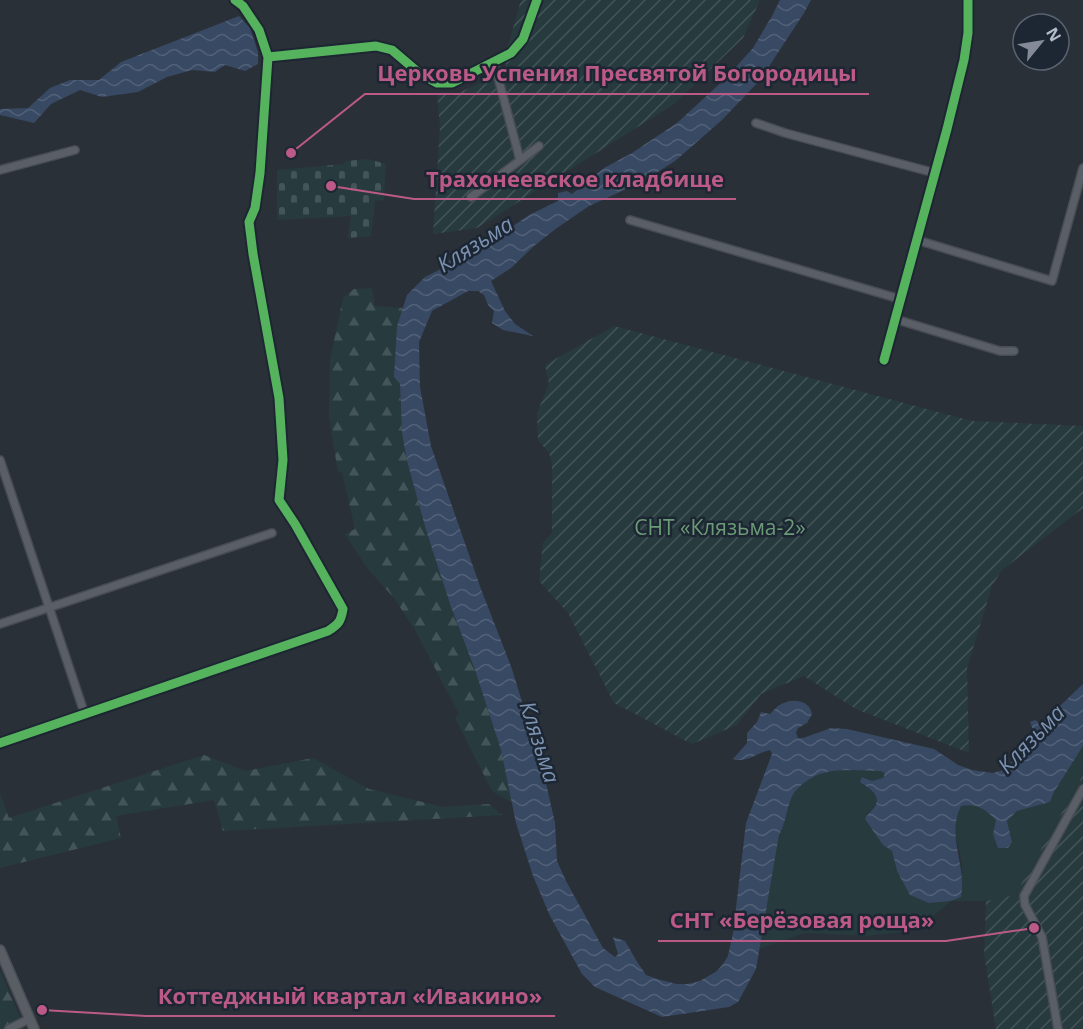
<svg xmlns="http://www.w3.org/2000/svg" width="1083" height="1029" font-family="'Open Sans',sans-serif">
<defs>
<pattern id="forest-firs" width="22" height="20" patternUnits="userSpaceOnUse" patternTransform="scale(1.5)"><rect width="22" height="20" fill="#273a3e"/><path d="M5 1l3.5 6h-7zM16 11l3.5 6h-7z" fill="#445559"/></pattern>
<pattern id="cemetery-stones" width="16" height="16" patternUnits="userSpaceOnUse" patternTransform="scale(1.5)"><rect width="16" height="16" fill="#273a3e"/><path d="M2 7V4a2 2 0 0 1 4 0v3zM10 15v-3a2 2 0 0 1 4 0v3z" fill="#445559"/></pattern>
<pattern id="garden-furrows" width="10" height="10" patternUnits="userSpaceOnUse" patternTransform="scale(1.5)"><rect width="10" height="10" fill="#273a3e"/><path d="M-1 1l2-2M0 10L10 0M9 11l2-2" fill="none" stroke="#445559"/></pattern>
<pattern id="water-waves" width="16" height="10" patternUnits="userSpaceOnUse" patternTransform="scale(1.5)"><rect width="16" height="10" fill="#384963"/><path d="M0 5q4-4 8 0t8 0" fill="none" stroke="#526178"/></pattern>
</defs>
<rect width="100%" height="100%" fill="#2a3038"/>
<path fill="#273a3e" d="M 1083,746 L 1083,775 L 1015,895 L 986,901 L 951,901 L 923,925 L 914,930 L 904,932 L 865,936 L 805,933 L 759,949 L 779,835 C 786,823 786,811 791,799 C 796,786 814,774 828,772 C 845,769 864,771 880,771 L 885,773 L 883,778 L 872,781 L 863,777 L 860,781 C 874,794 885,797 867,814 L 883,845 L 892,851 L 897,872 L 929,903 L 951,901 L 961,897 C 961,887 962,877 962,867 C 960,844 949,829 961,805 C 978,803 985,809 996,820 L 993,834 L 1012,842 L 1007,821 L 1017,811 L 1050,802 L 1054,792 Z"/>
<path fill="url(#forest-firs)" d="M 372,288 L 375,306 L 403,308 L 397,326 L 402,433 L 407,461 L 426,530 L 450,604 L 475,670 L 501,750 L 513,803 L 492,791 L 455,718 L 459,714 L 415,630 L 394,598 L 367,568 L 345,534 L 355,529 L 342,472 L 338,473 L 329,416 L 330,360 L 343,298 L 354,289 Z
M 204,755 L 245,771 L 313,758 L 369,789 L 443,807 L 489,804 L 502,815 L 223,831 L 214,800 L 116,816 L 121,838 L 0,868 L 0,794 L 9,818 Z
M 0,970 L 25,1029 L 0,1029 Z"/>
<path fill="url(#cemetery-stones)" d="M 368,159 L 386,164 L 384,200 L 375,201 L 371,236 L 348,238 L 351,216 L 277,220 L 277,170 L 344,164 L 345,161 Z"/>
<path fill="url(#garden-furrows)" d="M 521,0 L 760,0 L 743,38 L 674,104 L 477,228 L 433,234 L 440,127 L 437,94 L 452,96 L 505,71 L 508,46 Z
M 614,326 L 972,421 L 1083,426 L 1083,508 L 1002,570 L 992,586 L 967,668 L 969,753 L 856,709 L 804,676 L 761,694 L 737,725 L 692,744 L 614,703 L 568,613 L 539,581 L 543,543 L 552,533 L 552,464 L 549,453 L 538,440 L 537,413 L 549,384 L 545,365 Z
M 1083,775 L 1083,1029 L 996,1029 L 984,954 L 986,901 L 1015,895 Z"/>
<path fill="url(#water-waves)" d="M 780,0 L 811,0 L 804,13 L 760,80 L 722,120 L 675,161 L 642,182 L 589,206 L 554,230 L 534,246 L 511,268 L 491,281 L 505,311 L 515,324 L 533,336 L 503,330 L 492,323 L 494,311 L 488,305 L 484,295 L 478,291 L 468,291 L 432,311 L 419,342 L 420,387 L 431,446 L 481,589 L 512,669 L 544,774 L 555,823 L 557,861 L 566,881 L 603,948 L 615,957 L 618,954 L 613,937 L 625,941 L 636,960 L 646,975 L 657,979 L 677,984 L 688,984 L 700,981 L 717,971 L 723,964 L 728,956 L 733,933 L 746,823 L 772,754 L 770,750 C 756,753 748,763 733,759 L 747,743 L 747,733 L 757,722 L 761,712 L 770,714 C 771,713 777,707 778,706 C 789,698 809,698 812,714 L 807,723 L 798,728 L 796,733 L 798,738 L 803,738 L 831,728 L 847,729 L 934,749 L 958,765 L 972,770 L 993,773 L 1003,770 L 1033,740 L 1035,735 L 1030,722 L 1035,720 L 1040,723 L 1044,721 L 1083,684 L 1083,746 L 1054,792 L 1050,802 L 1017,811 L 1007,821 L 1012,842 L 1008,848 L 998,848 L 993,834 L 996,820 C 985,809 977,803 961,806 C 946,835 967,866 961,897 L 951,901 L 929,903 L 910,895 L 897,871 L 892,851 L 883,845 L 865,819 C 868,813 872,811 875,806 C 882,795 867,787 860,782 L 862,777 L 872,781 L 883,778 L 885,773 L 880,771 C 863,771 845,769 828,772 C 814,774 796,786 791,799 C 786,811 786,823 779,835 L 756,969 L 738,1002 L 729,1007 L 662,1017 L 595,987 L 582,974 L 550,916 L 533,876 L 516,823 L 501,750 L 475,670 L 450,604 L 426,530 L 407,461 L 402,433 L 400,384 L 394,377 L 397,326 L 407,295 L 425,277 L 445,267 L 450,260 L 459,262 L 531,214 L 558,201 L 558,193 L 567,191 L 572,194 L 604,168 L 632,153 L 677,123 L 725,79 L 753,48 L 772,16 Z
M 239,16 L 250,28 L 258,52 L 258,64 L 245,71 L 225,65 L 215,72 L 192,70 L 167,77 L 138,92 L 102,97 L 80,90 L 51,104 L 34,123 L 0,115 L 0,109 L 28,108 L 50,88 L 70,80 L 99,80 L 121,62 Z"/>
<g fill="none" stroke-linecap="round" stroke-linejoin="round">
<defs>
<path id="minor" d="M 268,57 L 376,46 L 392,50 L 419,73 L 437,83 L 452,83 L 511,53 L 523,39 L 537,0
M 494,62 L 520,160
M 756,123 L 785,133 L 935,173
M 0,170 L 75,150
M 471,197 L 539,146
M 630,220 L 900,299
M 917,240 L 1052,281 L 1083,168
M 895,319 L 1000,351 L 1014,351
M 884,360 L 947,129 L 964,60 L 968,33 L 968,0
M 0,460 L 85,715
M 0,624 L 272,533
M 0,743 L 328,631 C 339,624 341,621 343,609 L 295,524 L 279,500 L 283,460 L 279,398 L 253,254 L 249,222 L 255,208 L 260,173 L 268,57 L 259,30 L 243,6 L 235,0
M 9,1029 L 29,1019
M 1058,1029 L 1042,937 L 1025,905 L 1024,896 L 1083,789"/>
<path id="secondary" d="M 0,950 L 34,1029"/>
</defs>
<use href="#minor" stroke="#484c53" stroke-width="10"/>
<use href="#secondary" stroke="#484c53" stroke-width="12"/>
<use href="#minor" stroke="#5a5e66" stroke-width="7"/>
<use href="#secondary" stroke="#595d64" stroke-width="9"/>
<defs>
<path id="cycleway" d="M 268,57 L 376,46 L 392,50 L 419,73 L 437,83 L 452,83 L 511,53 L 523,39 L 537,0
M 884,360 L 947,129 L 964,60 L 968,33 L 968,0
M 0,743 L 328,631 C 339,624 341,621 343,609 L 295,524 L 279,500 L 283,460 L 279,398 L 253,254 L 249,222 L 255,208 L 260,173 L 268,57 L 259,30 L 243,6 L 235,0"/>
</defs>
<use href="#cycleway" stroke="#1d2633" stroke-width="13"/>
<use href="#cycleway" stroke="#56b35d" stroke-width="9"/>
</g>
<g text-anchor="middle" stroke-width="5" stroke-linejoin="round" paint-order="stroke">
<g font-size="21" fill="#6b9a76" stroke="#1d2633">
<text x="720" y="535">СНТ «Клязьма-2»</text>
</g>
<g font-size="22" font-style="italic" fill="#7c92b1" stroke="#1d2633">
<text transform="translate(475 244) rotate(-32)" y="8">Клязьма</text>
<text transform="translate(1031 739) rotate(-46)" y="8">Клязьма</text>
<text transform="translate(540 742) rotate(72)" y="8">Клязьма</text>
</g>
</g>
<path fill="none" stroke="#bc5a87" stroke-width="2" d="M291 153L365 94H869M331 186L414 199H736M1034 928L946 941H658M42 1010L146 1016H555"/>
<g fill="#bc5a87" stroke="#1d2633" stroke-width="2">
<circle cx="291" cy="153" r="6"/>
<circle cx="331" cy="186" r="6"/>
<circle cx="1034" cy="928" r="6"/>
<circle cx="42" cy="1010" r="6"/>
</g>
<g font-size="22" text-anchor="middle" font-weight="bold" fill="#bc5a87" stroke="#1d2633" stroke-width="5" stroke-linejoin="round" paint-order="stroke">
<text x="617" y="81">Церковь Успения Пресвятой Богородицы</text>
<text x="575" y="187">Трахонеевское кладбище</text>
<text x="802" y="928">СНТ «Берёзовая роща»</text>
<text x="350" y="1004">Коттеджный квартал «Ивакино»</text>
</g>
<g transform="translate(1041 42) rotate(60)"><circle r="28" fill="#1d2633" stroke="#59626f" stroke-width="1.5"/>
<path d="M0-4.5L10 22L0 15L-10 22Z" fill="#848b96"/>
<text y="-9" font-size="16" font-weight="bold" text-anchor="middle" fill="#b4bcc9">N</text>
</g>
</svg>
